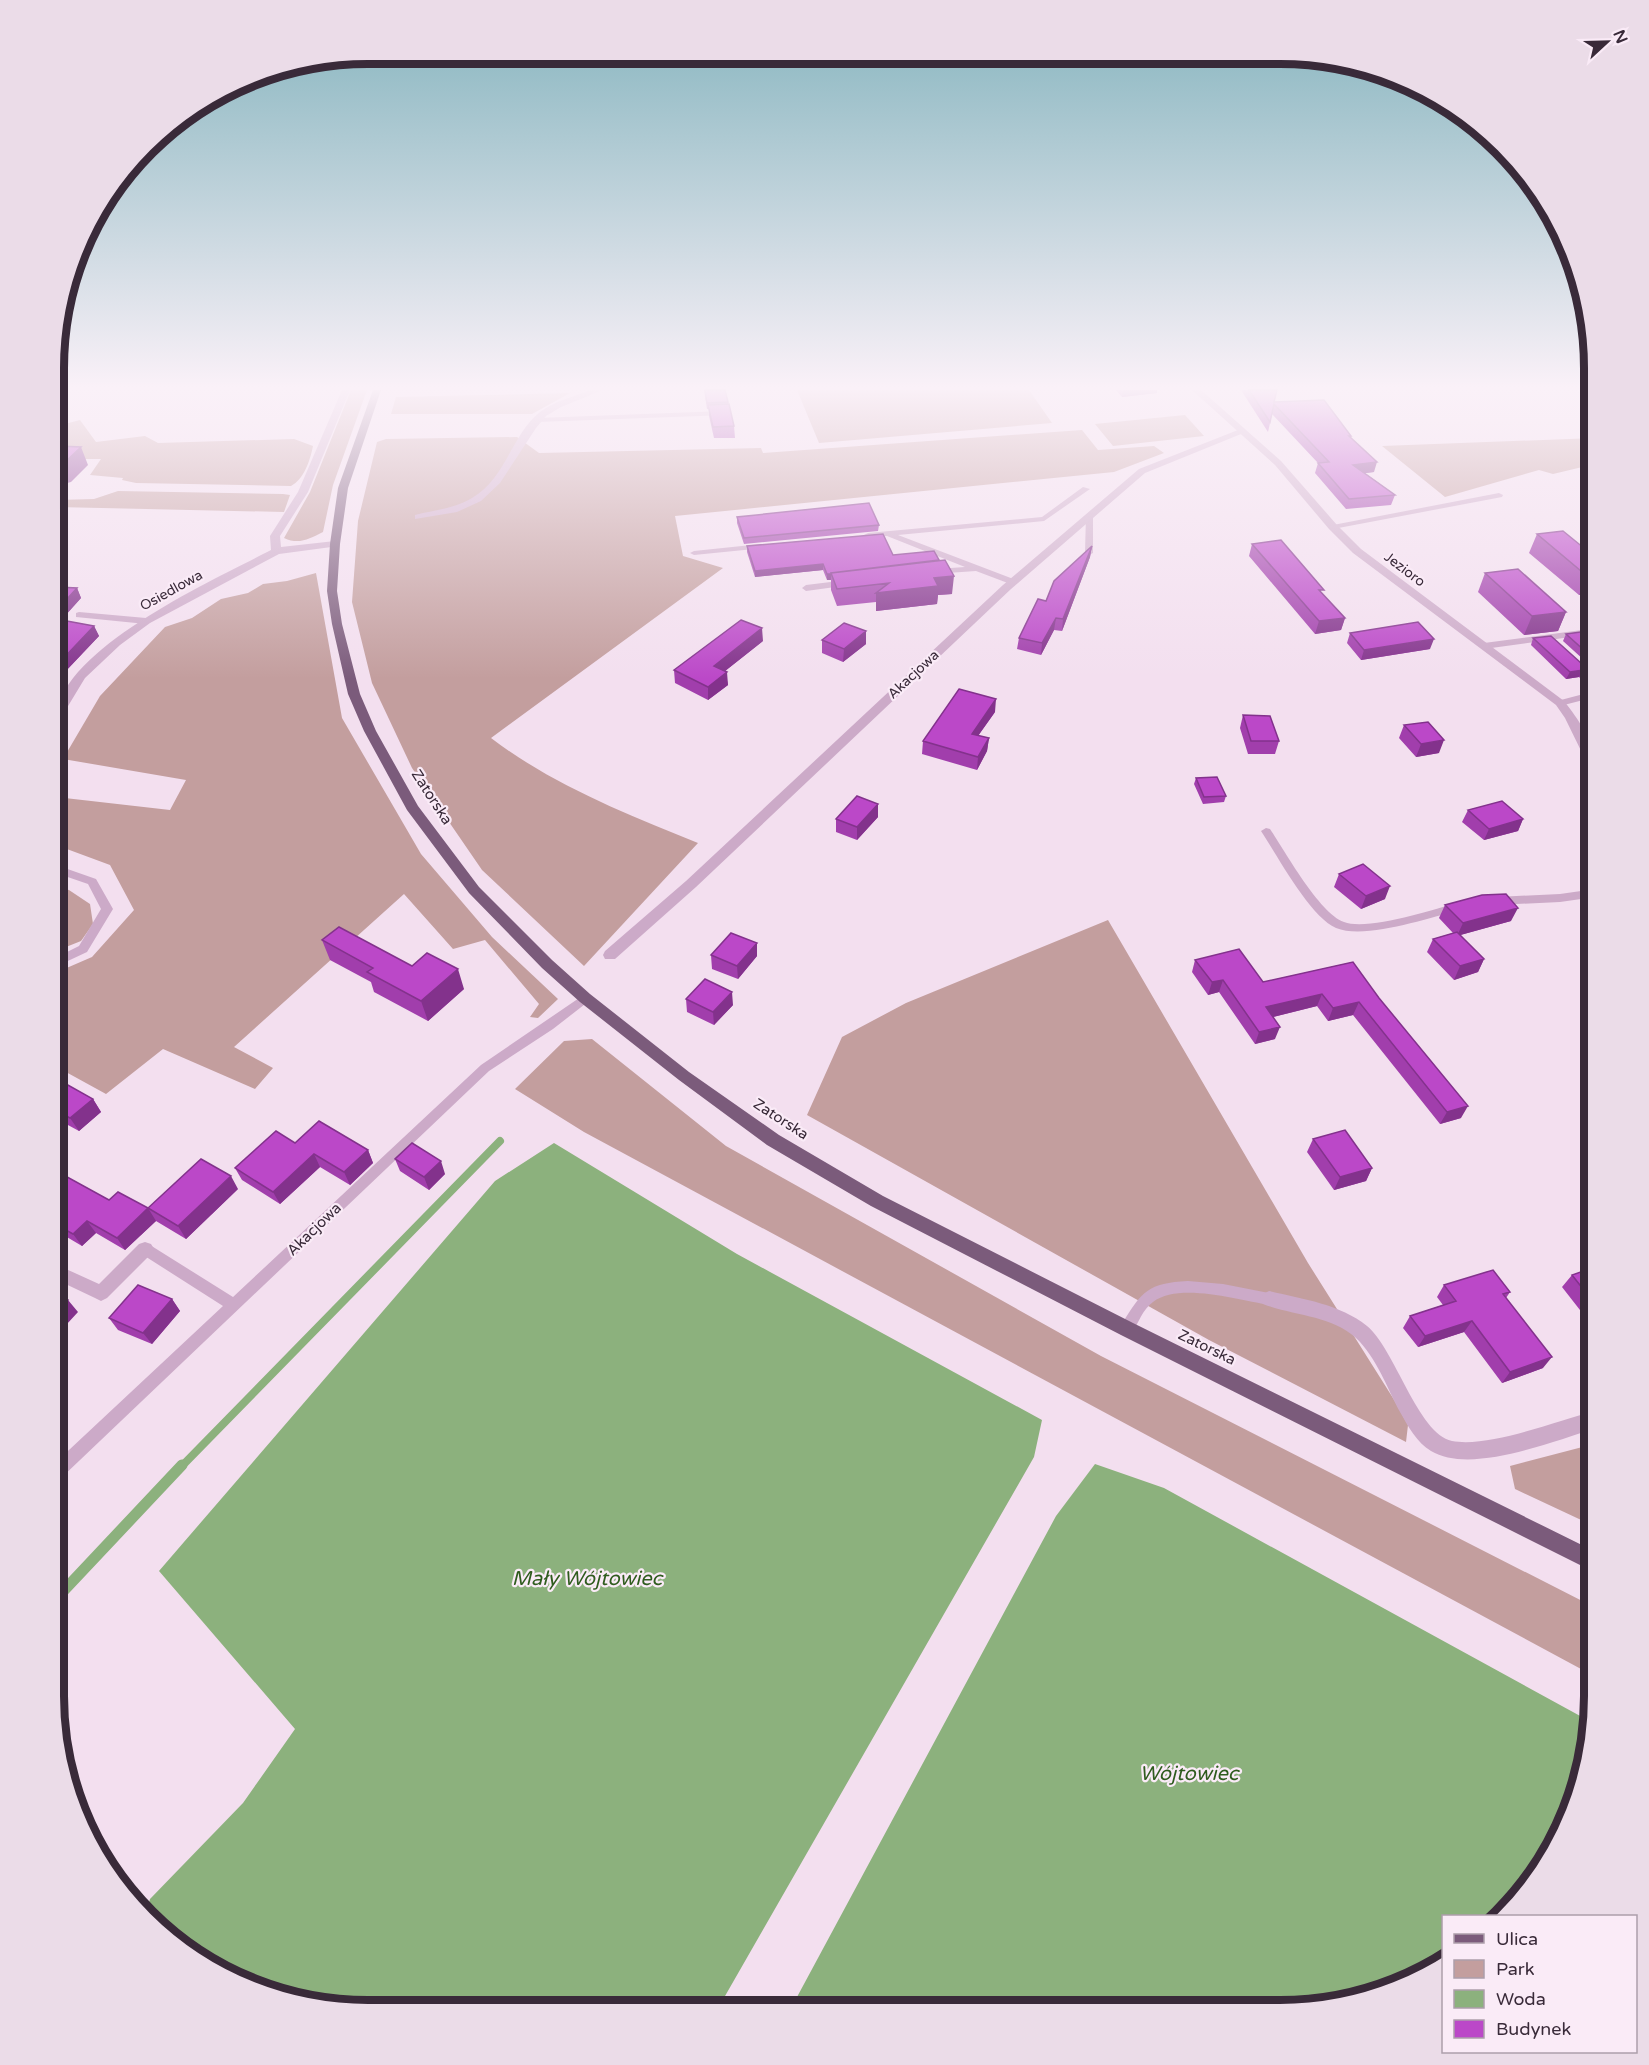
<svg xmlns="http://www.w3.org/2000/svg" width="1649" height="2065" font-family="'Varela Round',sans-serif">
<rect width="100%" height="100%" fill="#f3dfef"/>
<path fill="#c39e9e" d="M 351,390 L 367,390 L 333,485 L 323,532 C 309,539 299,545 284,538 L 310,492 Z
M 797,390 L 1029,390 L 1052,423 L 819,443 Z
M 570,393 L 532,414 L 391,414 L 396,397 Z
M 1185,415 L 1204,436 L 1113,446 L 1095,424 Z
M 80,420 L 96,442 L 145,436 L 158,443 L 294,439 L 313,446 C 310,461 304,479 291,486 L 136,483 L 122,480 L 123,478 L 90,475 L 101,459 L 73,459 L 57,443 L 57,426 Z
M 1082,430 L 1098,450 L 1154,446 L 1164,453 L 1114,472 L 675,516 L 683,556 L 723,568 L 491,738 C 553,785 626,814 698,843 L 584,966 L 482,870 L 412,768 L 372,683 L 352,602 L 358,521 L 377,442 L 386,439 L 517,437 L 539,453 L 761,448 L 763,453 Z
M 1595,438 L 1595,464 L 1553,474 L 1539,470 L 1445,497 L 1382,446 Z
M 118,491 L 283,494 L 290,495 L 284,512 L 56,507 L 56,500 L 94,499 Z
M 316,573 L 342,718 L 421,854 L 492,937 L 558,999 L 538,1018 L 530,1017 L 539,1004 L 485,940 L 453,949 L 404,894 L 234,1047 L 273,1068 L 255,1089 L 163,1049 L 106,1094 L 55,1066 L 55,973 L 92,957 L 134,910 L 110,865 L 56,845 L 56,797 L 170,810 L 186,780 L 63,759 L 100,696 L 165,627 L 192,618 L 221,599 L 248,593 L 263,584 L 287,581 Z
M 56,887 L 69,890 L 90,904 L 93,924 L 81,941 L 56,951 Z
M 1108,920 L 1308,1263 L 1393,1398 L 1408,1425 L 1406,1442 L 1209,1340 L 807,1115 L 842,1037 L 906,1003 Z
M 592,1039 L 726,1146 L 1101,1356 L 1594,1607 L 1594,1676 L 584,1132 L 515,1089 L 564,1041 Z
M 1594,1444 L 1594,1526 L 1515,1489 L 1510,1466 Z"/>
<path fill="#8cb17d" d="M 554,1143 L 737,1254 L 1042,1420 L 1034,1457 L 717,2010 L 348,2010 L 268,1994 L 194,1958 L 145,1917 L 150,1899 L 243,1803 L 295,1729 L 159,1571 L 495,1181 Z
M 1095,1464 L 1164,1488 L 1593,1723 L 1578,1797 L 1542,1871 L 1505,1916 L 1444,1916 L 1443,1964 L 1437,1969 L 1362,2000 L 1301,2010 L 790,2010 L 1056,1516 Z"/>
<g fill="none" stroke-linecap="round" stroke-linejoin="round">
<path stroke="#8cb17d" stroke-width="8" d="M 181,1467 L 500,1141"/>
<path stroke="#8cb17d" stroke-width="11" d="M 54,1601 L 182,1465"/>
<path fill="#ccaac8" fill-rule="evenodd" d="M 724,411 L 728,413 L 727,415 L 537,422 L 533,420 L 537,418 Z
M 1083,487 L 1090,489 L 1044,521 L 898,535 L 1016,580 L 1016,584 L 1013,585 L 976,571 L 933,574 L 932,572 L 936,569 L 965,567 L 887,536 L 868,537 L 864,535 L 868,533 L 1042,517 Z
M 1499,493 L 1503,495 L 1502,497 L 1333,529 L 1329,527 L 1333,525 Z
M 1086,514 L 1093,516 L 1093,553 L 1089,555 L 1085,553 Z
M 761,544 L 764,544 L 764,548 L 694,555 L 690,553 L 694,551 Z
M 847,580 L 850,581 L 850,585 L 806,591 L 802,588 L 806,585 Z
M 79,612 L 146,618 L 150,621 L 146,624 L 76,617 L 76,613 Z
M 1582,630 L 1585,631 L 1585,635 L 1484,649 L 1480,646 L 1484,643 Z
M 1595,691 L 1595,697 L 1560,706 L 1555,703 L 1557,701 Z
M 1266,828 L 1270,829 C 1285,851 1319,913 1344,922 C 1367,931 1432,910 1457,903 L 1463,907 L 1457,911 C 1427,918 1365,940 1336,928 C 1310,917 1277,855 1261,831 Z
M 56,865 L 96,879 L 113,909 L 87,952 L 55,967 L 55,958 L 79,946 L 101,909 L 88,884 L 56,873 Z
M 1595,889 L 1595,897 L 1560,902 L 1497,905 L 1492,901 L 1497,897 L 1560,894 Z
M 585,994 L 589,995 L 591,998 L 589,1001 L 553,1029 L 489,1071 L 59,1480 L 54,1482 L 54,1464 L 223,1306 L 140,1253 L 138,1249 L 140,1245 L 145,1243 L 150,1245 L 233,1297 L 481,1065 Z
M 1188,1281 L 1223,1284 L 1269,1293 L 1274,1295 L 1276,1299 L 1274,1303 L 1269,1305 C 1239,1300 1179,1282 1153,1302 C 1143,1309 1138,1323 1132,1334 L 1127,1335 L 1122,1334 L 1120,1329 L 1122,1324 C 1142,1291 1148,1283 1188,1281 Z"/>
<path fill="#ccaac8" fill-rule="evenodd" d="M 342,390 L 350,390 L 308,492 L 280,536 L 281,547 L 335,541 L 339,542 L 339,546 L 279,554 L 150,623 L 120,645 L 85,678 L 62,716 L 56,720 C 56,650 216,579 271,550 L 270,536 L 298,492 Z
M 590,390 L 603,390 L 561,407 L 546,416 L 536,428 L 500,483 L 481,501 L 457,512 L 415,519 L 415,515 C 434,510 454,509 472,498 C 506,478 512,434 540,412 C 554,401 574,397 590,390 Z
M 1238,430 L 1246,432 L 1145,473 L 1011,589 L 696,887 L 615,959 L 605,959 L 603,955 L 605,951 L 686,881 L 1003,585 L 1139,469 Z
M 145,1242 L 151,1244 L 154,1249 L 151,1254 L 107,1298 L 101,1301 L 95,1298 L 55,1279 L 55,1264 L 99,1284 L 139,1244 Z
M 1269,1291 C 1302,1299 1340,1304 1367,1326 C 1395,1349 1418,1434 1452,1441 C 1489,1448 1557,1421 1594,1411 L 1594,1429 C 1553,1441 1471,1475 1431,1451 C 1417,1443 1408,1426 1400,1412 C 1387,1388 1377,1358 1356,1338 C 1331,1315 1294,1316 1263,1304 L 1260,1299 L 1263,1294 Z"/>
<path fill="#ccaac8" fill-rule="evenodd" d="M 1192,390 L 1201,390 L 1281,461 L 1337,525 L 1361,549 L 1564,701 C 1580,721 1595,744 1595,771 L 1589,767 L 1565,718 L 1556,705 L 1353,553 L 1329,529 L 1275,465 Z"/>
<path fill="#7b5b7b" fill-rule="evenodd" d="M 373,390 L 381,390 L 348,488 L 340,544 L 337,591 L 342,624 L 360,694 L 376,731 L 418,806 L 479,887 L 552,960 L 590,994 L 689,1072 L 779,1135 L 883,1196 L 1133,1323 L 1594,1551 L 1594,1572 L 1121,1335 L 871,1206 L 767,1145 L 679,1080 L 580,1002 L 542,968 L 469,893 L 407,810 L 364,731 L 348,694 L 332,624 L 327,591 L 330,544 L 338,488 Z"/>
</g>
<path fill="#a13eac" d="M 704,390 L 725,390 L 734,426 L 735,438 L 714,438 L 709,416 L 709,409 L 707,409 Z
M 1116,390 L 1157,390 L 1157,393 L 1122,397 Z
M 1241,390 L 1277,390 L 1274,402 L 1351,436 L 1350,438 L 1374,472 L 1365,473 L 1395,495 L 1391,505 L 1346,509 L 1315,473 L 1318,463 L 1272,414 L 1268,432 Z
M 737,517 L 879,525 L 878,531 L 744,544 L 737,523 Z
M 1537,534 L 1595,557 L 1595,593 L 1579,595 L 1529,553 Z
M 1252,544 L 1322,594 L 1345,618 L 1341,630 L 1315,634 L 1249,556 Z
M 747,546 L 893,555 L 952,594 L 938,595 L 937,604 L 876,611 L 876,602 L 837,606 L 831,590 L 831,580 L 827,580 L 823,570 L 755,577 L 747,552 Z
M 1092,546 L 1090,557 L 1062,631 L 1054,630 L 1041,655 L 1017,649 L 1019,638 L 1046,601 Z
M 1485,573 L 1566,612 L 1558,631 L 1524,635 L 1478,592 Z
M 56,587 L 77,588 L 81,598 L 61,620 L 94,626 L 99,636 L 63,674 L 56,673 Z
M 1595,630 L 1595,670 L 1563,641 L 1566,634 Z
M 1350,633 L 1430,649 L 1361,660 L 1347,643 Z
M 1533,638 L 1591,672 L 1595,672 L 1595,689 L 1592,690 L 1579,677 L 1566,679 L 1531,645 Z
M 822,640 L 866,644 L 843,662 L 822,653 Z
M 763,641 L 725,671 L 728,685 L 708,700 L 675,683 L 674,670 Z
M 995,712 L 978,736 L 989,738 L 987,751 L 977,770 L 922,754 L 923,741 Z
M 1243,715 L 1279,741 L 1275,754 L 1248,754 L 1240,728 Z
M 1404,725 L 1439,753 L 1416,757 L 1399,738 Z
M 1196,778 L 1226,796 L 1224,802 L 1203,804 L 1194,784 Z
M 1468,810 L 1523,819 L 1518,831 L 1484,840 L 1462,822 Z
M 878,817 L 857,840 L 836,832 L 836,819 Z
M 1339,874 L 1385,899 L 1361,909 L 1334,887 Z
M 1445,905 L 1511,921 L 1460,935 L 1484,959 L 1478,972 L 1454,980 L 1427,952 L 1433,939 L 1453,933 L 1439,918 Z
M 322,940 L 412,966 L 464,989 L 428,1021 L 374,992 L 371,982 L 330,960 Z
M 711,955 L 757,956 L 738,979 L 712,969 Z
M 1195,960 L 1263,982 L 1353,962 L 1461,1118 L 1440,1124 L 1353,1015 L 1328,1021 L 1317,1006 L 1273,1017 L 1275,1039 L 1255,1044 L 1219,992 L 1208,995 L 1192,972 Z
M 686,999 L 733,1005 L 714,1025 L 687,1012 Z
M 55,1093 L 93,1099 L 101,1112 L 79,1131 L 55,1118 Z
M 1313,1139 L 1372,1168 L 1366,1181 L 1334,1190 L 1307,1152 Z
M 295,1143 L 368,1150 L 373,1163 L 350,1185 L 320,1167 L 280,1204 L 242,1180 L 235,1168 Z
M 395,1159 L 445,1174 L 429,1190 L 400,1171 Z
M 55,1168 L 60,1171 L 62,1174 L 109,1200 L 148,1208 L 238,1189 L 186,1239 L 156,1221 L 125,1250 L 96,1233 L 82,1246 L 55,1230 Z
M 1595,1267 L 1594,1328 L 1562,1287 L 1572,1275 Z
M 1444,1285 L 1510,1292 L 1506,1298 L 1543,1368 L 1502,1383 L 1464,1332 L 1418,1347 L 1403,1328 L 1410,1316 L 1443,1305 L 1437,1297 Z
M 172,1299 L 180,1311 L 152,1344 L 118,1330 L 109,1318 Z"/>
<path fill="#83328c" d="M 1123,390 L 1157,390 L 1157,393 L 1122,397 Z
M 81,447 L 88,465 L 71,482 L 56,486 L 56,466 Z
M 1377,462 L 1374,472 L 1350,475 L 1353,465 Z
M 1092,546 L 1090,557 L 1062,631 L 1063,619 Z
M 823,564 L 823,570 L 755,577 L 755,571 Z
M 827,574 L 831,574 L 831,580 L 827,580 Z
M 1595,575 L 1595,593 L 1579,595 L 1587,576 Z
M 954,576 L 952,594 L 938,595 L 937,604 L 876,611 L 876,593 L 934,578 Z
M 77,588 L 81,598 L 56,626 L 56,611 Z
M 1566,612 L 1558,631 L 1524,635 L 1532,616 Z
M 1056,618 L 1054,630 L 1041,655 L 1042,643 Z
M 1345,618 L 1341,630 L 1315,634 L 1319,621 Z
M 94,626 L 99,636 L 63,674 L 58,664 Z
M 762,628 L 763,641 L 715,679 L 714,666 Z
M 866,631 L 866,644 L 843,662 L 844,649 Z
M 1434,639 L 1430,649 L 1361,660 L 1364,650 Z
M 1583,670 L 1579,677 L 1566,679 L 1570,672 Z
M 727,672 L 728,685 L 708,700 L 708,687 Z
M 996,699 L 995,712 L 970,747 L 972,734 Z
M 989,738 L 987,751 L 977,770 L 978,757 Z
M 1444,740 L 1439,753 L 1416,757 L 1421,744 Z
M 878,804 L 878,817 L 857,840 L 857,827 Z
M 1523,819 L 1518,831 L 1484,840 L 1489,829 Z
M 1390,886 L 1385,899 L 1361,909 L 1366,896 Z
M 1518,908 L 1511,921 L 1457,936 L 1463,923 Z
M 757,943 L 757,956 L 738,979 L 737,966 Z
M 1484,959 L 1478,972 L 1454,980 L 1460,966 Z
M 458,969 L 464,989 L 428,1021 L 421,1001 Z
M 1223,980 L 1219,992 L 1208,995 L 1212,982 Z
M 732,992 L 733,1005 L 714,1025 L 713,1012 Z
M 1322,994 L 1317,1006 L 1261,1020 L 1266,1007 Z
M 1359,1002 L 1353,1015 L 1328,1021 L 1333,1008 Z
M 1280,1027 L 1275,1039 L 1255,1044 L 1259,1032 Z
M 93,1099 L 101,1112 L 79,1131 L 70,1118 Z
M 1468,1106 L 1461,1118 L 1440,1124 L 1447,1112 Z
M 368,1150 L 373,1163 L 350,1185 L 344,1172 Z
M 314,1154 L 320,1167 L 280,1204 L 273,1192 Z
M 441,1161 L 445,1174 L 429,1190 L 424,1177 Z
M 1372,1168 L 1366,1181 L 1334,1190 L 1340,1177 Z
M 231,1176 L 238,1189 L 186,1239 L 178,1226 Z
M 148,1208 L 156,1221 L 125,1250 L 117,1238 Z
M 87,1221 L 96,1233 L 82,1246 L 73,1234 Z
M 172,1299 L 180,1311 L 152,1344 L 143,1333 Z
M 68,1300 L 78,1312 L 55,1337 L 55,1314 Z
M 1472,1321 L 1464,1332 L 1418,1347 L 1425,1336 Z
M 1552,1357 L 1543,1368 L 1502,1383 L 1510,1372 Z"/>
<path fill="#bb48c8" stroke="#83328c" stroke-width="1.5" d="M 705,390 L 725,390 L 728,402 L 707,403 Z
M 1249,390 L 1277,390 L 1274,402 L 1324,400 L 1351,436 L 1349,436 L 1377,462 L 1353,465 L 1395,495 L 1349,499 L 1318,463 L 1329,462 L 1274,404 L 1270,422 Z
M 729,404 L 734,426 L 713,427 L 708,405 Z
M 57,446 L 81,447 L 63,464 L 56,466 Z
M 869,503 L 879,525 L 744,538 L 737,517 Z
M 1563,531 L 1595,557 L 1595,575 L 1587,576 L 1537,534 Z
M 883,534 L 893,555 L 934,551 L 939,560 L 831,573 L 831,574 L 827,574 L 823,564 L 755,571 L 747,546 Z
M 1281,540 L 1324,590 L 1319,590 L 1345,618 L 1319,621 L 1252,544 Z
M 1092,546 L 1063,619 L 1056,618 L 1042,643 L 1019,638 L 1038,599 L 1046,601 L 1054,581 Z
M 945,560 L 954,576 L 934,578 L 938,586 L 876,593 L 889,583 L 837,589 L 831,573 Z
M 1518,569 L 1566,612 L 1532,616 L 1485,573 Z
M 56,587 L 77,588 L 56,611 Z
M 56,619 L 94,626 L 58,664 L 56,664 Z
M 741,620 L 762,628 L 714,666 L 727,672 L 708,687 L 674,670 Z
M 1418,622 L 1434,639 L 1364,650 L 1350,633 Z
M 844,623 L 866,631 L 844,649 L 822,640 Z
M 1595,630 L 1595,660 L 1566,634 Z
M 1551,636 L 1591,672 L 1595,672 L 1595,683 L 1583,670 L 1570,672 L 1533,638 Z
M 959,689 L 996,699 L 972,734 L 989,738 L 978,757 L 923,741 Z
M 1243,715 L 1270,716 L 1279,741 L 1251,741 Z
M 1428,722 L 1444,740 L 1421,744 L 1404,725 Z
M 1217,777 L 1226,796 L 1204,797 L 1196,778 Z
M 857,796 L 878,804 L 857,827 L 836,819 Z
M 1502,801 L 1523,819 L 1489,829 L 1468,810 Z
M 1363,864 L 1390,886 L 1366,896 L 1339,874 Z
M 1506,894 L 1518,908 L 1463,923 L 1445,905 L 1482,895 Z
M 339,927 L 412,966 L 427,953 L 458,969 L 421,1001 L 367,972 L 373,968 L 322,940 Z
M 1457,932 L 1484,959 L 1460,966 L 1433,939 Z
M 731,933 L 757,943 L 737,966 L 711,955 Z
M 1239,949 L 1263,982 L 1353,962 L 1379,998 L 1468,1106 L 1447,1112 L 1359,1002 L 1333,1008 L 1322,994 L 1266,1007 L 1280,1027 L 1259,1032 L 1223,980 L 1212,982 L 1195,960 Z
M 705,979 L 732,992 L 713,1012 L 686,999 Z
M 66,1084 L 93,1099 L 70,1118 L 55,1110 L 55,1093 Z
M 319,1121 L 368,1150 L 344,1172 L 314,1154 L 273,1192 L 235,1168 L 276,1131 L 295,1143 Z
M 1345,1130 L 1372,1168 L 1340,1177 L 1313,1139 Z
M 412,1143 L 441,1161 L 424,1177 L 395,1159 Z
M 201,1159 L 231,1176 L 178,1226 L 148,1208 Z
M 55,1168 L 60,1171 L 58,1172 L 109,1200 L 118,1192 L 148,1208 L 117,1238 L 87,1221 L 73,1234 L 55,1224 Z
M 1595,1267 L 1595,1304 L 1572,1275 Z
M 1493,1270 L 1510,1292 L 1503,1294 L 1552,1357 L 1510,1372 L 1472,1321 L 1425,1336 L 1410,1316 L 1456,1301 L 1444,1285 Z
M 138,1285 L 172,1299 L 143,1333 L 109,1318 Z
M 55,1294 L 68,1300 L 55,1314 Z"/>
<linearGradient id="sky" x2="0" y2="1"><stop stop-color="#83b3bd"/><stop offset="0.57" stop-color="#faf1f8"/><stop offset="1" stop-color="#faf1f8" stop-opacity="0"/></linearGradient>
<rect width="1649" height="679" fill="url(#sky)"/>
<g text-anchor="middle" stroke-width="4.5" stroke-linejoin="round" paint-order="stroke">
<g font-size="14" fill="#392a39" stroke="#faebf7">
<text transform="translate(1405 569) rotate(37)" y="5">Jezioro</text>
<text transform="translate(171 590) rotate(-29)" y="5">Osiedlowa</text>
<text transform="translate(913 674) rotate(-43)" y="5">Akacjowa</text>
</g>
<g font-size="15" fill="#392a39" stroke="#faebf7">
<text transform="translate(432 797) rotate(57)" y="5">Zatorska</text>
<text transform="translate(781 1119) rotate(33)" y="5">Zatorska</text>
<text transform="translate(314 1229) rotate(-44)" y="5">Akacjowa</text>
<text transform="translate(1207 1347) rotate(26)" y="5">Zatorska</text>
</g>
<g font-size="20" font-style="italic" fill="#2f5c1e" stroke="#faebf7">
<text x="587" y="1585">Mały Wójtowiec</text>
<text x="1189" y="1780">Wójtowiec</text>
</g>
</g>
<path d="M0 0H1649V2065H0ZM368 64H1280A304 304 0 0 1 1584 368V1696A304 304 0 0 1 1280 2000H368A304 304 0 0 1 64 1696V368A304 304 0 0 1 368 64Z" fill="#ebdce8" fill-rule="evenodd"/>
<path fill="none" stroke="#392a39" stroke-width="8" d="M368 64H1280A304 304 0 0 1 1584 368V1696A304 304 0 0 1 1280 2000H368A304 304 0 0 1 64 1696V368A304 304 0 0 1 368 64Z"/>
<rect x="1442" y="1915" width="195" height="138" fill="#faebf7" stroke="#ad9eab" stroke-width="1.5"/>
<rect x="1454" y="1934" width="30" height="9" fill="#7b5b7b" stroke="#ad9eab" stroke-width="1.5"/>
<text x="1496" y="1945" font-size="18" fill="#392a39">Ulica</text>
<rect x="1454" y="1960" width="30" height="18" fill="#c39e9e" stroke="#ad9eab" stroke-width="1.5"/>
<text x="1496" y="1975" font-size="18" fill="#392a39">Park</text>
<rect x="1454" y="1990" width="30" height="18" fill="#8cb17d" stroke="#ad9eab" stroke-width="1.5"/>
<text x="1496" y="2005" font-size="18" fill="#392a39">Woda</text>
<rect x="1454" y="2020" width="30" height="18" fill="#bb48c8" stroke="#ad9eab" stroke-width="1.5"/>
<text x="1496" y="2035" font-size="18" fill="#392a39">Budynek</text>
<g transform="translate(1607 42) rotate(68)" stroke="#faebf7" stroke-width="4.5" paint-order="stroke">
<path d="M0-4.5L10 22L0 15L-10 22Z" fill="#392a39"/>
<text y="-9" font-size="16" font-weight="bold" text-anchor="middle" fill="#392a39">N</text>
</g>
</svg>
